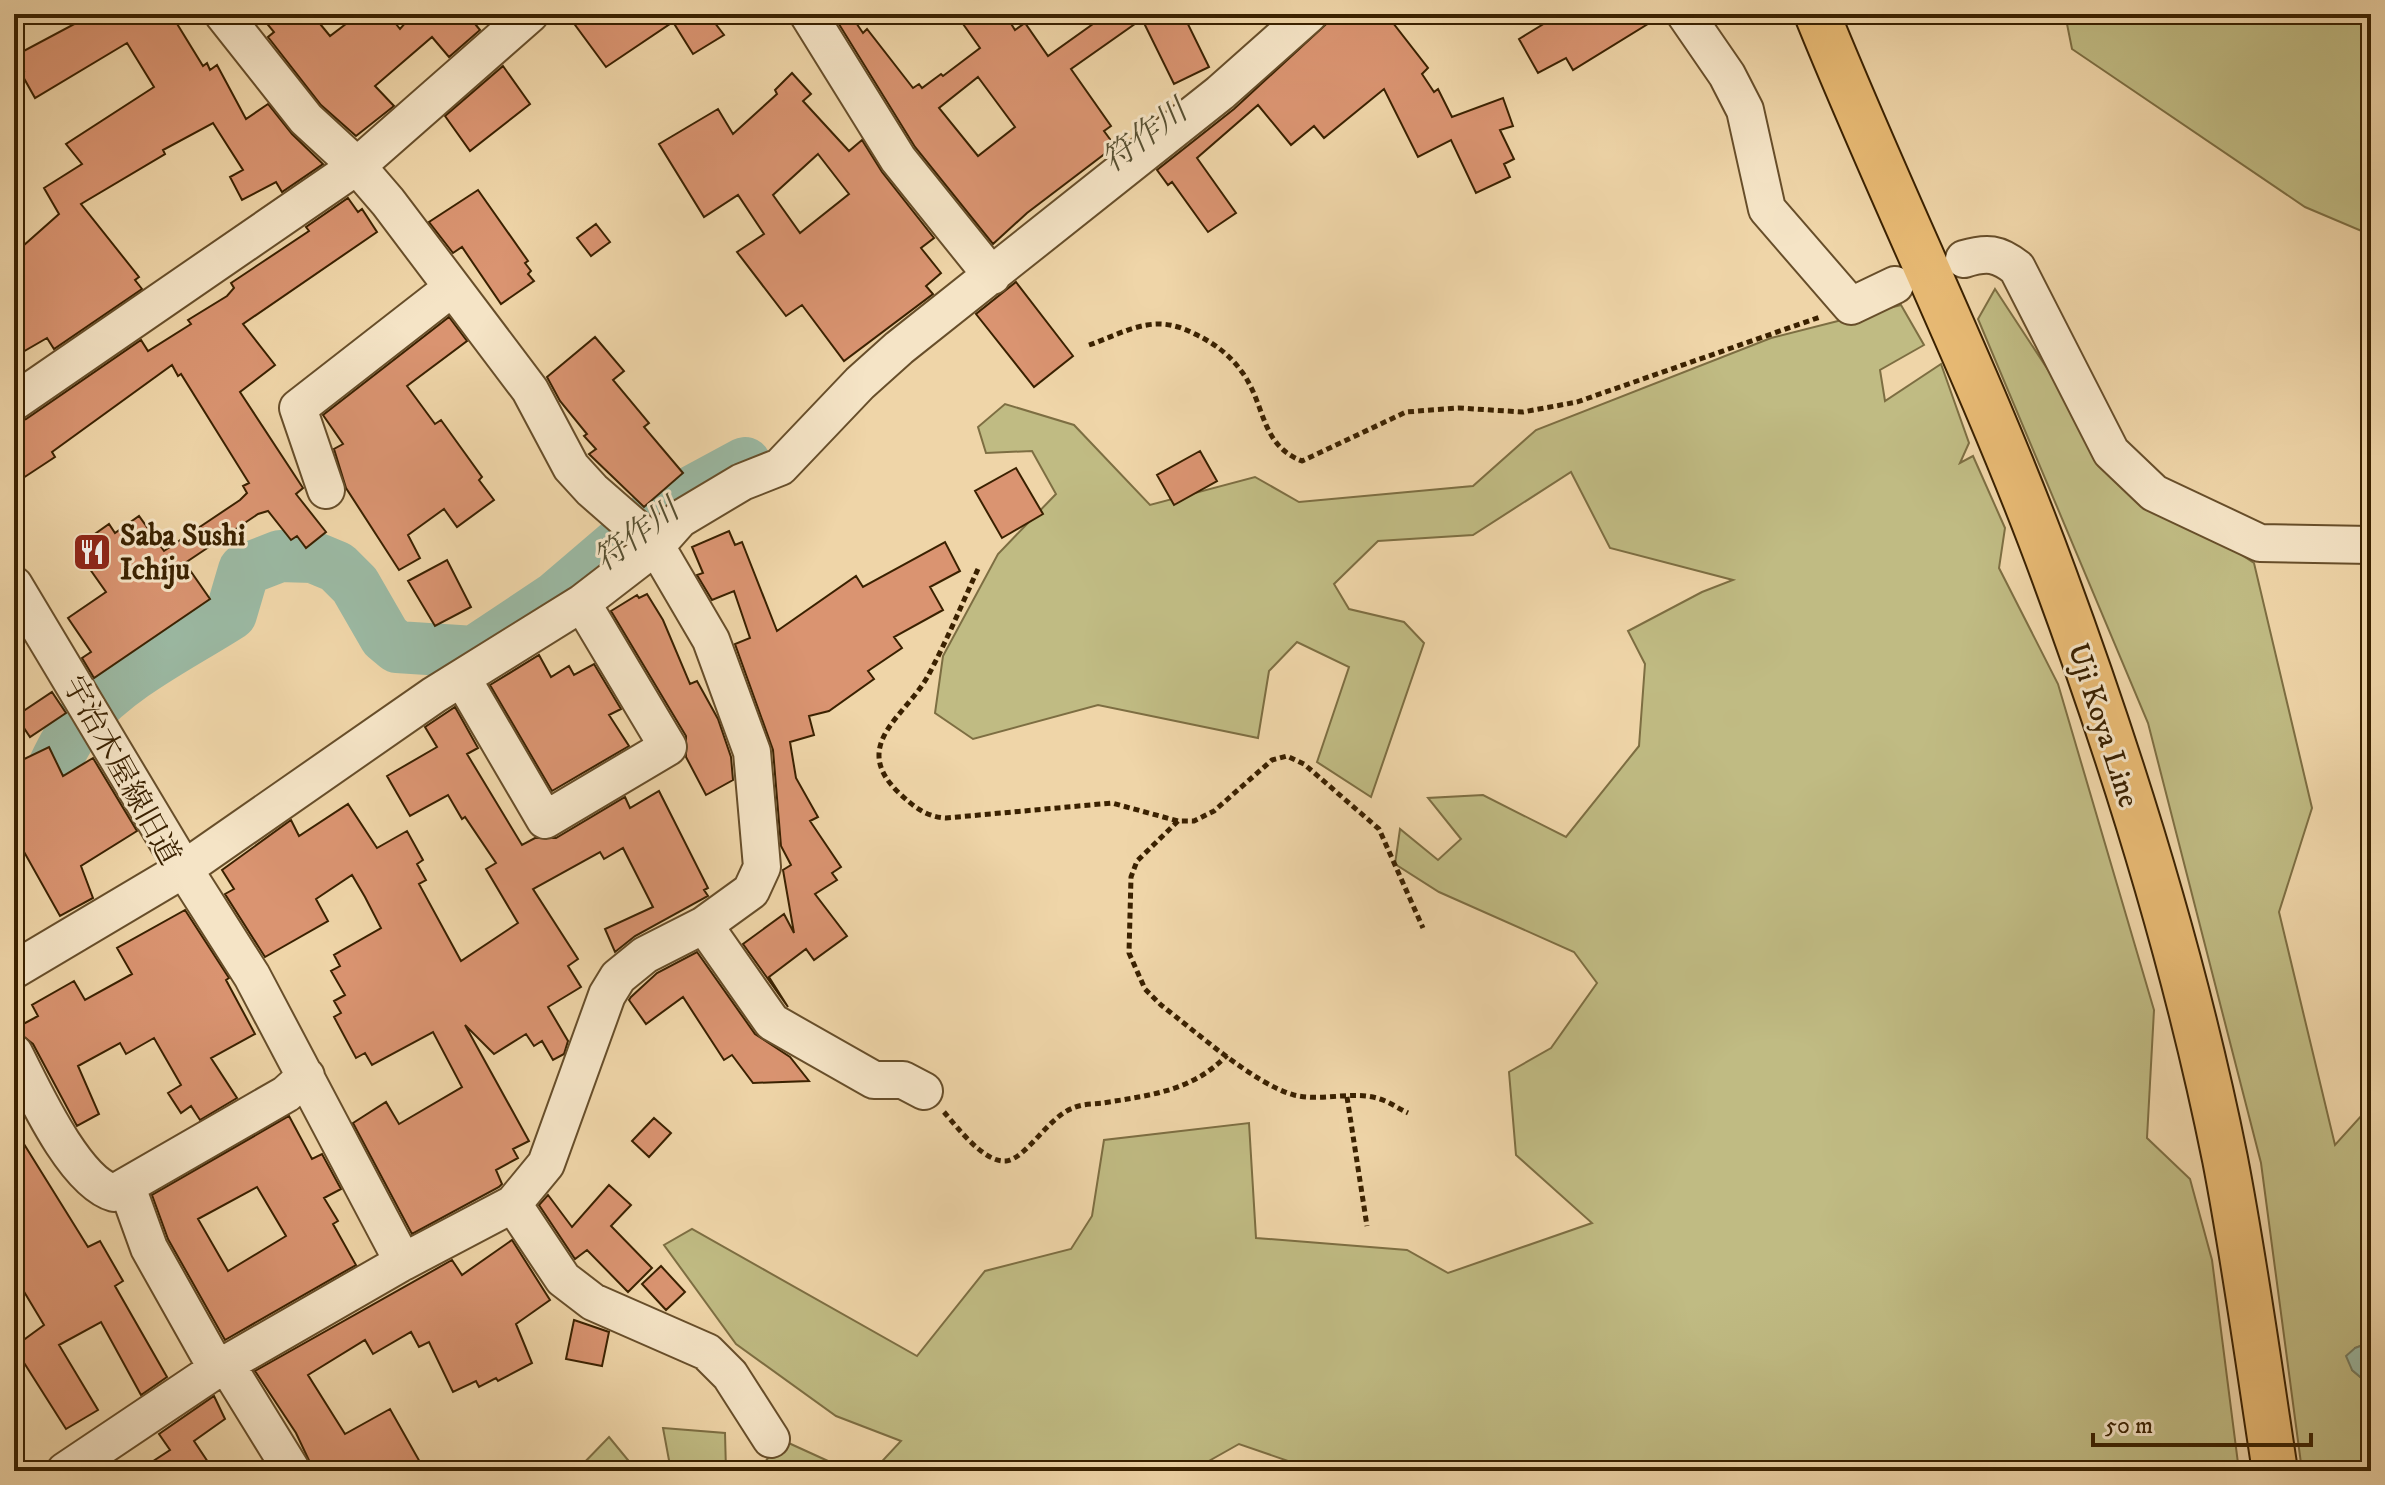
<svg xmlns="http://www.w3.org/2000/svg" width="2385" height="1485" font-family="'IM FELL DW Pica','Noto Serif JP',serif">
<rect width="100%" height="100%" fill="#efd5a8"/>
<filter id="stains"><feTurbulence type="fractalNoise" baseFrequency=".0025" numOctaves="4"/><feColorMatrix values="0 0 0 0 .2 0 0 0 0 .09 0 0 0 0 .02 0 0 0 .5 -.17"/></filter>
<radialGradient id="worn" r=".72"><stop offset=".6" stop-color="#630" stop-opacity="0"/><stop offset="1" stop-color="#630" stop-opacity=".3"/></radialGradient>
<path fill="#c0bb83" stroke="#7d6e42" stroke-width="2" d="M 2065,14 L 2371,14 L 2371,235 L 2305,207 L 2072,49 Z
M 1995,289 L 2115,472 L 2254,563 L 2312,808 L 2279,912 L 2335,1145 L 2371,1105 L 2371,1342 L 2355,1348 L 2352,1370 L 2371,1386 L 2371,1471 L 2302,1471 L 2261,1163 L 2148,723 L 1978,319 Z
M 1901,305 L 1924,345 L 1880,370 L 1885,401 L 1941,364 L 1969,443 L 1960,463 L 1973,456 L 2005,528 L 1999,568 L 2058,684 L 2154,1010 L 2147,1138 L 2190,1179 L 2212,1260 L 2239,1471 L 1317,1471 L 1239,1444 L 1191,1471 L 873,1471 L 901,1441 L 836,1416 L 736,1344 L 664,1245 L 692,1229 L 917,1356 L 985,1271 L 1071,1249 L 1092,1216 L 1104,1140 L 1249,1123 L 1256,1238 L 1407,1250 L 1448,1273 L 1592,1223 L 1516,1155 L 1509,1072 L 1551,1048 L 1597,983 L 1574,952 L 1439,892 L 1395,864 L 1400,829 L 1438,860 L 1461,839 L 1428,798 L 1483,795 L 1566,837 L 1639,746 L 1645,664 L 1628,631 L 1702,592 L 1733,580 L 1610,548 L 1571,472 L 1473,535 L 1378,541 L 1334,584 L 1349,609 L 1404,622 L 1424,643 L 1371,797 L 1317,762 L 1349,667 L 1297,642 L 1269,671 L 1258,738 L 1098,705 L 973,739 L 935,713 L 943,656 L 998,554 L 1056,494 L 1032,451 L 986,453 L 978,427 L 1005,404 L 1074,425 L 1150,505 L 1255,477 L 1299,502 L 1473,486 L 1536,430 L 1771,338 Z
M 663,1428 L 725,1433 L 726,1471 L 671,1471 Z
M 609,1437 L 637,1471 L 579,1471 L 579,1468 Z
M 782,1440 L 850,1471 L 758,1471 Z"/>
<path fill="#9bb9a3" stroke="#747c62" stroke-width="2" d="M 2371,1342 L 2371,1386 L 2352,1370 L 2346,1356 L 2355,1348 Z"/>
<g fill="none" stroke-linecap="round" stroke-linejoin="round">
<path stroke="#9bb9a3" stroke-width="52" d="M 14,831 C 46,798 53,754 81,721 C 120,675 181,646 231,614 L 244,570 L 280,556 L 313,557 L 337,567 L 355,585 L 385,637 L 397,647 L 474,652 L 555,598 L 658,510 L 745,463"/>
</g>
<path fill="#da9471" stroke="#3a2100" stroke-width="2" fill-rule="evenodd" d="M 93,14 L 171,14 L 203,66 L 207,63 L 210,70 L 217,65 L 246,119 L 268,104 L 292,134 L 323,164 L 282,192 L 276,182 L 242,200 L 230,177 L 243,170 L 213,123 L 163,150 L 165,154 L 81,204 L 139,277 L 135,280 L 142,289 L 54,349 L 47,338 L 14,357 L 14,254 L 59,214 L 44,188 L 82,164 L 66,144 L 154,87 L 127,43 L 35,98 L 21,73 L 24,71 L 16,58 L 18,54 Z
M 259,14 L 312,14 L 330,36 L 359,14 L 388,14 L 400,29 L 413,14 L 467,14 L 480,30 L 449,57 L 432,37 L 375,86 L 394,106 L 356,136 L 321,105 L 268,37 L 274,32 Z
M 567,14 L 708,14 L 724,35 L 693,54 L 673,22 L 606,67 Z
M 850,14 L 863,33 L 867,29 L 913,88 L 919,84 L 922,88 L 941,74 L 943,76 L 980,48 L 956,14 L 1005,14 L 1015,30 L 1025,23 L 1048,56 L 1107,14 L 1183,14 L 1209,67 L 1174,84 L 1142,19 L 1071,69 L 1111,126 L 1104,131 L 1115,146 L 1027,213 L 993,244 L 915,147 L 837,21 ZM 978,77 L 1015,127 L 978,156 L 939,108 Z
M 1337,14 L 1386,14 L 1428,68 L 1422,74 L 1434,92 L 1438,89 L 1452,117 L 1503,98 L 1513,126 L 1500,130 L 1514,159 L 1504,164 L 1510,177 L 1476,193 L 1451,140 L 1418,157 L 1384,89 L 1324,138 L 1314,126 L 1291,145 L 1258,105 L 1197,158 L 1236,213 L 1208,232 L 1172,182 L 1168,185 L 1157,170 L 1234,109 Z
M 1560,14 L 1664,14 L 1573,70 L 1566,58 L 1538,73 L 1519,39 Z
M 503,66 L 530,104 L 470,151 L 445,116 Z
M 792,73 L 811,94 L 803,101 L 849,151 L 862,140 L 882,172 L 934,238 L 921,248 L 941,273 L 926,286 L 933,294 L 844,361 L 802,305 L 786,316 L 737,252 L 764,234 L 738,195 L 704,217 L 659,144 L 718,109 L 733,134 L 777,94 L 775,90 ZM 818,154 L 849,194 L 800,233 L 773,195 Z
M 478,190 L 528,261 L 525,263 L 531,271 L 528,274 L 534,281 L 501,304 L 462,247 L 453,253 L 429,222 Z
M 348,198 L 358,212 L 362,209 L 377,232 L 243,324 L 275,365 L 240,392 L 303,488 L 296,494 L 326,532 L 306,548 L 297,536 L 291,540 L 268,511 L 258,514 L 185,563 L 210,599 L 94,678 L 82,658 L 91,652 L 68,618 L 106,592 L 75,548 L 109,524 L 115,533 L 139,516 L 164,551 L 240,500 L 247,493 L 243,486 L 249,483 L 181,374 L 178,376 L 172,365 L 52,452 L 55,457 L 14,484 L 14,423 L 26,419 L 141,340 L 148,351 L 191,324 L 188,320 L 227,296 L 234,288 L 231,283 L 309,231 L 306,227 Z
M 596,224 L 610,242 L 591,256 L 577,238 Z
M 1016,282 L 1073,356 L 1034,387 L 976,314 Z
M 449,317 L 467,341 L 407,386 L 435,424 L 441,420 L 482,477 L 479,480 L 494,500 L 457,527 L 444,509 L 408,535 L 420,558 L 399,570 L 346,488 L 334,449 L 343,444 L 323,415 Z
M 595,337 L 624,371 L 613,380 L 649,423 L 644,427 L 683,473 L 644,507 L 589,454 L 596,449 L 584,436 L 587,434 L 560,401 L 547,377 Z
M 1200,451 L 1217,481 L 1174,505 L 1157,475 Z
M 1016,468 L 1043,514 L 1002,538 L 975,491 Z
M 729,531 L 735,545 L 742,542 L 777,631 L 856,576 L 863,587 L 945,542 L 960,571 L 930,587 L 943,610 L 894,637 L 902,648 L 868,671 L 874,679 L 829,711 L 809,716 L 814,735 L 790,742 L 796,778 L 818,817 L 810,821 L 841,867 L 832,873 L 837,880 L 815,894 L 847,936 L 814,960 L 806,949 L 769,977 L 788,1007 L 743,944 L 784,914 L 794,933 L 783,870 L 791,865 L 781,846 L 773,750 L 735,644 L 750,638 L 734,591 L 712,600 L 697,575 L 703,573 L 692,547 Z
M 447,560 L 471,607 L 435,626 L 408,581 Z
M 647,594 L 663,620 L 690,684 L 697,681 L 718,719 L 731,757 L 733,780 L 706,795 L 686,757 L 686,736 L 611,611 L 637,595 L 639,598 Z
M 539,655 L 551,677 L 569,666 L 574,675 L 594,664 L 621,709 L 609,715 L 629,746 L 552,791 L 490,685 Z
M 52,692 L 66,713 L 30,737 L 16,716 Z
M 455,707 L 478,748 L 467,754 L 522,845 L 535,838 L 556,838 L 625,797 L 630,808 L 659,791 L 708,888 L 704,890 L 708,896 L 635,936 L 615,952 L 605,929 L 653,907 L 623,848 L 604,859 L 600,852 L 533,889 L 578,959 L 568,966 L 581,987 L 548,1007 L 568,1041 L 564,1054 L 553,1060 L 542,1041 L 534,1046 L 526,1034 L 494,1054 L 465,1025 L 529,1141 L 513,1149 L 518,1158 L 496,1170 L 502,1184 L 499,1187 L 412,1234 L 353,1123 L 386,1102 L 399,1124 L 462,1087 L 433,1032 L 372,1065 L 365,1053 L 356,1058 L 334,1017 L 341,1013 L 334,1001 L 345,995 L 331,971 L 340,966 L 334,955 L 381,928 L 365,897 L 352,875 L 316,899 L 328,921 L 265,957 L 225,894 L 234,889 L 222,870 L 291,820 L 299,836 L 348,804 L 377,848 L 407,831 L 423,860 L 417,864 L 426,880 L 419,884 L 461,961 L 518,923 L 486,869 L 496,863 L 465,817 L 462,819 L 448,795 L 410,816 L 387,776 L 437,747 L 425,727 Z
M 49,747 L 63,776 L 93,758 L 137,831 L 81,866 L 93,898 L 60,916 L 14,834 L 14,764 Z
M 185,910 L 229,978 L 226,980 L 255,1034 L 211,1058 L 237,1098 L 200,1120 L 191,1106 L 181,1113 L 168,1093 L 181,1085 L 154,1038 L 126,1054 L 120,1043 L 78,1066 L 99,1114 L 77,1126 L 33,1044 L 14,1029 L 38,1016 L 32,1005 L 74,981 L 85,1000 L 132,974 L 117,948 Z
M 697,952 L 755,1034 L 790,1057 L 809,1081 L 753,1083 L 732,1055 L 724,1060 L 683,997 L 646,1024 L 629,1000 L 631,997 L 657,973 Z
M 289,1116 L 312,1159 L 322,1154 L 341,1189 L 324,1198 L 338,1221 L 333,1224 L 356,1265 L 225,1340 L 168,1239 L 152,1195 ZM 257,1187 L 286,1236 L 228,1271 L 198,1219 Z
M 654,1118 L 671,1133 L 649,1157 L 632,1141 Z
M 14,1128 L 88,1247 L 100,1241 L 123,1281 L 115,1286 L 167,1377 L 141,1395 L 101,1322 L 59,1345 L 98,1410 L 66,1429 L 14,1347 L 44,1325 L 14,1275 Z
M 609,1185 L 631,1205 L 611,1226 L 652,1268 L 628,1292 L 587,1250 L 575,1259 L 539,1205 L 548,1195 L 572,1227 Z
M 512,1240 L 550,1300 L 516,1324 L 532,1363 L 498,1381 L 496,1378 L 479,1387 L 476,1381 L 453,1392 L 429,1342 L 419,1347 L 411,1332 L 373,1354 L 365,1340 L 308,1375 L 345,1434 L 390,1409 L 425,1471 L 314,1471 L 296,1433 L 255,1371 L 452,1260 L 462,1275 Z
M 661,1266 L 685,1292 L 666,1310 L 642,1284 Z
M 574,1320 L 609,1332 L 602,1366 L 566,1359 Z
M 214,1396 L 225,1419 L 194,1441 L 214,1471 L 138,1471 L 170,1450 L 159,1434 Z"/>
<g fill="none" stroke-linecap="round" stroke-linejoin="round">
<defs>
<path id="minor" d="M 808,14 L 898,159 L 992,276
M 1685,14 L 1727,75 L 1745,110 L 1767,209 L 1851,306 L 1895,285
M 1964,259 C 1987,252 1998,253 2017,268 L 2111,452 L 2154,493 L 2260,543 L 2371,545
M 14,402 L 357,166 L 530,14
M 326,490 L 298,408 L 452,288
M 14,585 L 184,869 L 252,976 L 403,1262
M 462,678 L 545,820 L 668,747 L 582,603
M 704,925 L 772,1022 L 874,1080 L 903,1080 L 924,1091
M 14,970 L 184,869 L 434,695 L 582,603 L 656,546 L 680,519 L 742,482 L 780,467 L 860,383 L 899,348 L 1220,93 L 1309,14
M 14,1053 C 33,1090 74,1182 114,1193 L 286,1094 L 306,1076
M 127,1187 L 149,1248 L 217,1369
M 513,1204 L 563,1279 L 593,1302 L 707,1352 L 730,1375 L 771,1439
M 226,1364 L 292,1471
M 65,1471 L 217,1369 L 403,1262 L 513,1204 L 546,1164 L 607,995 L 618,977 L 645,955 L 704,925 L 751,891 L 762,867 L 752,752 L 711,640 L 656,546 L 592,490 L 571,467 L 530,390 L 388,202 L 357,166 L 306,119 L 223,14"/>
<path id="major" d="M 1817,14 C 1893,202 1984,384 2054,575 C 2124,764 2185,961 2225,1159 C 2245,1262 2259,1367 2275,1471"/>
</defs>
<use href="#minor" stroke="#674e2a" stroke-width="40"/>
<use href="#major" stroke="#3a2100" stroke-width="48"/>
<path stroke="#3a2100" stroke-width="5" stroke-dasharray="6 4" stroke-linecap="butt" d="M 1089,345 C 1107,339 1128,328 1147,325 C 1165,322 1179,326 1195,334 C 1214,343 1230,355 1242,372 C 1266,405 1260,445 1302,461 L 1406,412 L 1458,408 L 1523,412 L 1577,402 L 1820,317
M 978,569 C 962,604 947,640 929,674 C 908,715 848,744 899,793 C 913,806 926,817 946,818 L 1112,803 L 1178,821 L 1194,821 L 1214,811 L 1272,760 L 1287,756 L 1304,764 L 1379,829 L 1423,928
M 1178,821 L 1137,861 L 1131,877 L 1129,953 L 1145,989 L 1161,1005 C 1195,1031 1254,1084 1294,1095 C 1323,1102 1353,1090 1380,1099 C 1390,1102 1399,1109 1408,1113
M 1347,1097 L 1367,1226
M 944,1112 C 957,1127 984,1163 1006,1161 C 1027,1158 1048,1117 1073,1108 C 1082,1104 1094,1104 1103,1103 C 1151,1095 1193,1091 1227,1055"/>
<use href="#minor" stroke="#f5e4c6" stroke-width="36"/>
<use href="#major" stroke="#e8ba74" stroke-width="44"/>
</g>
<defs>
<symbol id="restaurant-square" viewBox="-11 -11 22 22"><rect x="-9" y="-9" width="18" height="18" rx="4" fill="#8f2418" stroke="#f5e4c6"/><path d="M-5-6h1v4h1v-4h1v4h1v-4h1v5L-1.5 .5V6h-2V.5L-5-1ZM5-6V6H3V1.5H1.5Q1.5-4 5-6Z" fill="#fff"/></symbol>
</defs>
<g fill-rule="evenodd">
<use href="#restaurant-square" x="70" y="530" width="44" height="44"/>
</g>
<g text-anchor="middle" stroke-width="6" stroke-linejoin="round" paint-order="stroke">
<g font-size="30" font-weight="bold" fill="#3a2100" stroke="#f5e4c6" text-anchor="start">
<text x="120" y="545">Saba Sushi<tspan x="120" dy="34">Ichiju</tspan></text>
</g>
<g font-size="30" fill="#3a2100" stroke="#f5e4c6">
<text transform="translate(2104 725) rotate(72)" y="10">Uji Koya Line</text>
<text transform="translate(122 770) rotate(61)" y="10">宇治木屋線旧道</text>
</g>
<g font-size="32" font-style="italic" fill="#574f31" stroke="#f5e4c6">
<text transform="translate(1144 135) rotate(-37)" y="11">符作川</text>
<text transform="translate(636 534) rotate(-37)" y="11">符作川</text>
</g>
</g>
<rect width="2385" height="1485" fill="none" stroke="#efd5a8" stroke-width="48"/>
<rect x="16" y="16" width="2353" height="1453" fill="none" stroke="#3a2100" stroke-width="4"/>
<rect x="24" y="24" width="2337" height="1437" fill="none" stroke="#3a2100" stroke-width="2"/>
<path d="M2093 1433v12h218v-12" fill="none" stroke="#3a2100" stroke-width="4"/>
<text x="2105" y="1433" font-size="24" fill="#3a2100" stroke="#f5e4c6" stroke-width="6" paint-order="stroke">50 m</text>
<rect width="100%" height="100%" filter="url(#stains)"/>
<rect width="100%" height="100%" fill="url(#worn)"/>
</svg>
